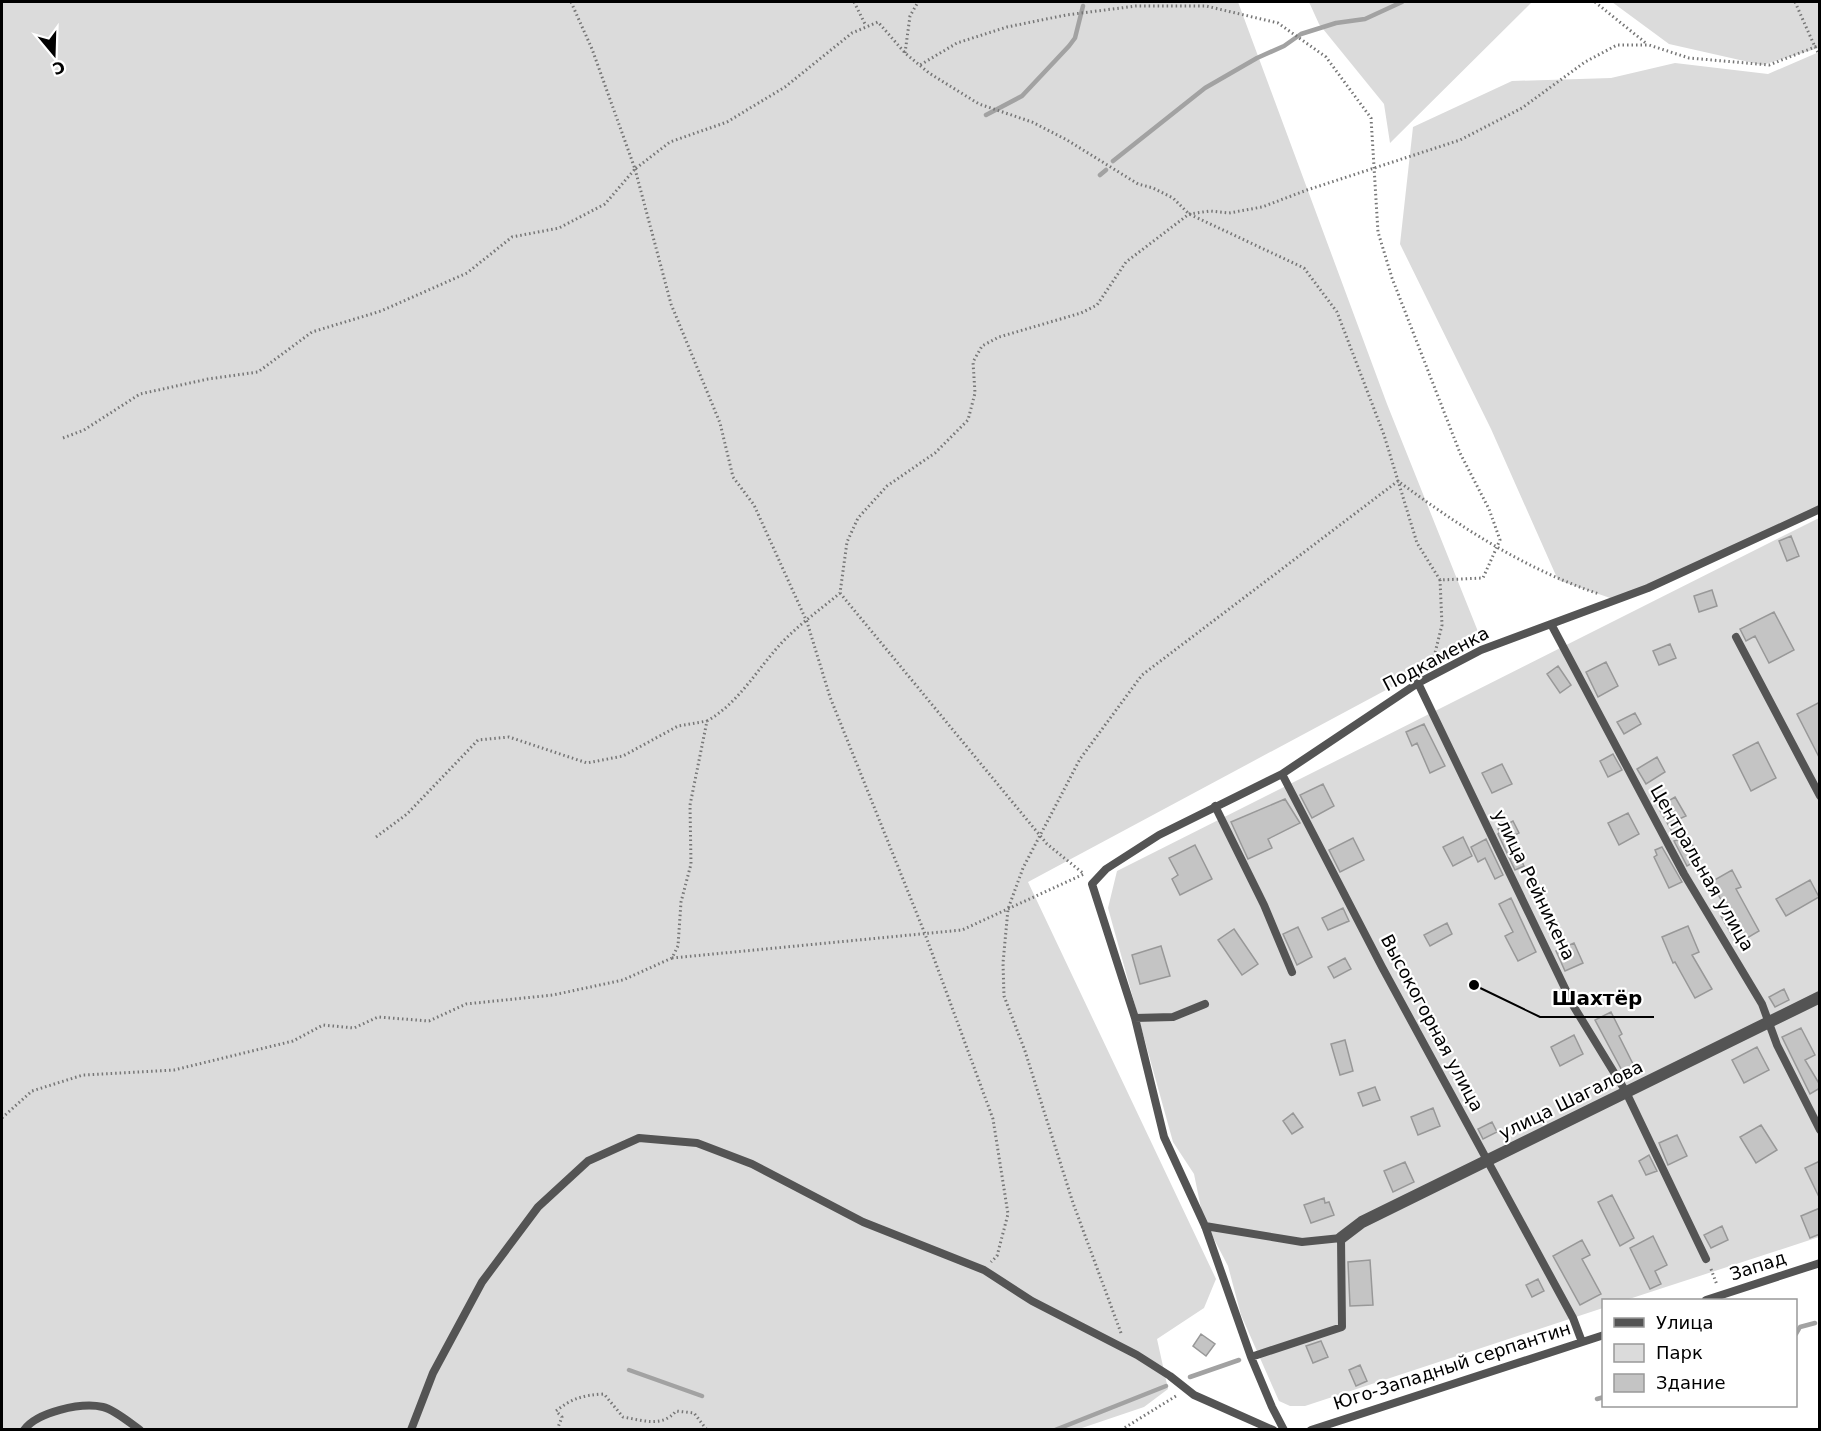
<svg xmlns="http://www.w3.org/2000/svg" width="1821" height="1431" font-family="'DejaVu Sans',sans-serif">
<rect width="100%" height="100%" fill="#fff"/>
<path fill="#dbdbdb" d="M 2,2 L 1238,2 L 1387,404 L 1481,639 L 1028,882 L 1216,1279 L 1204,1308 L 1157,1339 L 1168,1389 L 1144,1407 L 1076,1430 L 2,1430 Z
M 1309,2 L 1532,2 L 1390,143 L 1384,104 L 1319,24 Z
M 1612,2 L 1819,2 L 1819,48 L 1762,65 L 1669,44 Z
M 1819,52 L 1819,509 L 1616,600 L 1558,580 L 1491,429 L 1400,244 L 1413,127 L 1512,81 L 1611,78 L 1675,63 L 1768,74 Z
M 1819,518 L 1819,1237 L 1626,1300 L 1604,1300 L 1603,1308 L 1305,1406 L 1290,1406 L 1279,1401 L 1241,1315 L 1228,1266 L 1203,1218 L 1194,1174 L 1173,1142 L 1108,908 L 1117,871 Z"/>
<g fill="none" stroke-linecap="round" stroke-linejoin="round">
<path stroke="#a2a2a2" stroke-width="4.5" d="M 986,115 L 1022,96 L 1069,46 L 1075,38 L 1083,6
M 1113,161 L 1205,88 L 1257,58 L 1284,46 L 1301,34 L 1336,23 L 1365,19 L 1402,2
M 1100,175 L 1106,170
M 1796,1334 L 1800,1327 L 1815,1323
M 629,1370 L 702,1396
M 1190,1377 L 1239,1360
M 1597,1399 L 1604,1397
M 1055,1430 L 1166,1386"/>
</g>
<path fill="#c4c4c4" stroke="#989898" stroke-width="1.5" d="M 1791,536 L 1799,556 L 1787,561 L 1779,541 Z
M 1712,590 L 1717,606 L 1699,612 L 1694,596 Z
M 1774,612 L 1794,650 L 1769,663 L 1755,636 L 1746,641 L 1740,629 Z
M 1670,644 L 1676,658 L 1659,665 L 1653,651 Z
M 1606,662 L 1618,686 L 1598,697 L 1586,672 Z
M 1558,666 L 1571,685 L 1560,693 L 1547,674 Z
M 1820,702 L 1820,759 L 1797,714 Z
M 1635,713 L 1641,724 L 1624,734 L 1617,722 Z
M 1424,724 L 1445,766 L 1430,773 L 1417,743 L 1412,746 L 1406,732 Z
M 1758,742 L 1776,778 L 1751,791 L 1733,755 Z
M 1613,754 L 1622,770 L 1608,777 L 1600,761 Z
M 1657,757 L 1665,772 L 1646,784 L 1637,769 Z
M 1502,764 L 1512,784 L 1492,793 L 1482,773 Z
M 1323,784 L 1334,806 L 1312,818 L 1300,795 Z
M 1675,797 L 1686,816 L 1679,819 L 1700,859 L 1687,866 L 1674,841 L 1677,840 L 1658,807 Z
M 1285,799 L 1300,823 L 1268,839 L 1272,848 L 1248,859 L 1231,822 Z
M 1628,813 L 1639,834 L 1619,845 L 1608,823 Z
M 1513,821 L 1519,833 L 1511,837 L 1524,866 L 1515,870 L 1498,834 L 1500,832 L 1498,829 Z
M 1463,837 L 1472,856 L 1453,866 L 1443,847 Z
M 1353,838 L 1364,860 L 1340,872 L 1329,850 Z
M 1486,839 L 1503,875 L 1495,879 L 1485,858 L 1478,862 L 1471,847 Z
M 1195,845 L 1212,879 L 1180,895 L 1172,879 L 1178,875 L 1169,858 Z
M 1662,847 L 1682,882 L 1669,888 L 1654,857 L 1657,855 L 1655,850 Z
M 1732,870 L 1741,887 L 1736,889 L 1759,931 L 1737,944 L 1721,916 L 1728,912 L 1711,882 Z
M 1810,880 L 1819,897 L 1786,916 L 1776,899 Z
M 1511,898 L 1536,952 L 1518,961 L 1505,936 L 1513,932 L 1499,904 Z
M 1343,908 L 1349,921 L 1328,930 L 1322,918 Z
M 1447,923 L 1452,934 L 1430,946 L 1424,935 Z
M 1688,926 L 1699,952 L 1692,955 L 1712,989 L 1695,998 L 1675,962 L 1673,963 L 1662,937 Z
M 1298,927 L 1312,957 L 1297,965 L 1283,934 Z
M 1234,929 L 1258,964 L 1242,975 L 1218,940 Z
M 1574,943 L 1583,963 L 1565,971 L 1556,951 Z
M 1161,946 L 1170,976 L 1140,984 L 1132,955 Z
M 1345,958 L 1351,969 L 1334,978 L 1328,967 Z
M 1784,989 L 1789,1000 L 1775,1007 L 1769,997 Z
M 1611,1012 L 1622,1034 L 1619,1036 L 1637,1072 L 1626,1078 L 1595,1020 Z
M 1801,1028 L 1815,1055 L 1805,1060 L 1820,1085 L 1820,1088 L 1810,1094 L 1782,1037 Z
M 1574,1035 L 1583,1054 L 1560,1066 L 1551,1047 Z
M 1345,1040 L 1353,1071 L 1340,1075 L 1331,1044 Z
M 1757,1047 L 1769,1070 L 1744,1083 L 1732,1060 Z
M 1375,1087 L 1380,1100 L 1363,1106 L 1358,1093 Z
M 1433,1108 L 1440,1126 L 1418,1135 L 1411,1117 Z
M 1293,1113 L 1303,1127 L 1292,1134 L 1283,1121 Z
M 1492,1122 L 1497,1132 L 1483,1139 L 1478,1129 Z
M 1761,1125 L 1777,1150 L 1756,1163 L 1740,1137 Z
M 1677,1135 L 1687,1156 L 1668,1165 L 1659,1143 Z
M 1649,1155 L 1657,1171 L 1646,1175 L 1639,1161 Z
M 1820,1161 L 1820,1199 L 1805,1168 Z
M 1405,1162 L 1414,1182 L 1393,1192 L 1384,1171 Z
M 1612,1195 L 1634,1238 L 1620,1246 L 1598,1202 Z
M 1324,1198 L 1325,1203 L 1329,1202 L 1334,1215 L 1311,1223 L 1304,1205 Z
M 1820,1208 L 1820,1234 L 1810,1238 L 1801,1216 Z
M 1722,1226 L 1728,1240 L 1711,1248 L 1704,1235 Z
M 1653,1236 L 1667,1265 L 1655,1271 L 1661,1284 L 1650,1289 L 1630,1248 Z
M 1582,1240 L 1590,1255 L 1582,1259 L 1601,1294 L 1580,1305 L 1553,1256 Z
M 1370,1260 L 1373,1305 L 1350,1306 L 1348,1262 Z
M 1538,1279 L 1544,1291 L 1532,1297 L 1526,1285 Z
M 1201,1334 L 1215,1344 L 1206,1356 L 1193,1346 Z
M 1321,1341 L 1328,1357 L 1313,1363 L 1306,1346 Z
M 1360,1365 L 1367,1381 L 1356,1386 L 1349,1370 Z"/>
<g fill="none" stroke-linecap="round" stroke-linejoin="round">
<path stroke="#767676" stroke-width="3" stroke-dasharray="1.5 3" stroke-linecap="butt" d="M 571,2 L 592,49 L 635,169 L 670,142 L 727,122 L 785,87 L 852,33 L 878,22 L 905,53 L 929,73 L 979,104 L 1032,122 L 1067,140 L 1138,184 L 1153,188 L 1173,198 L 1189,214 L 1304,268 L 1337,312 L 1384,435 L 1417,543 L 1440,580 L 1483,578 L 1500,540 L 1489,509 L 1460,453 L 1392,278 L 1378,232 L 1371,118 L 1326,57 L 1278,23 L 1206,6 L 1136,6 L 1066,15 L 1007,27 L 957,43 L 920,65
M 854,2 L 866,26
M 1595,2 L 1647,44
M 1795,2 L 1815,47 L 1820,45
M 905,53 L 910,16 L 918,2
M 635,169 L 671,304 L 720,423 L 733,477 L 754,505 L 807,622 L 830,697 L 925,934 L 993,1119 L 1008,1214 L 997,1256 L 991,1262
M 63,438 L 84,430 L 140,394 L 208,379 L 258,372 L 312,332 L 381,311 L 467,273 L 512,237 L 559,228 L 605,204 L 635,169
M 840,593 L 1047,844 L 1084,874
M 1433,661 L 1442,625 L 1440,580
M 376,837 L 407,814 L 478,740 L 509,737 L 587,763 L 623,756 L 678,726 L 707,721
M 672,958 L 962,930 L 1084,874
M 2,1118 L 32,1091 L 83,1075 L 174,1070 L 293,1041 L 323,1025 L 354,1028 L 378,1017 L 429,1021 L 466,1004 L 553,995 L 623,980 L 672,958 L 678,946 L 681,902 L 691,864 L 690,805 L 707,721 C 737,704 755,673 777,648 C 795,627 820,610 840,593 L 847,542 L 858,518 L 887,486 L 935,453 L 968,420 L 975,393 L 973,362 L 982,346 L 999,337 L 1081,313 L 1097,305 L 1126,262 L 1189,214 L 1210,211 L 1229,213 L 1262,207 L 1307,190 L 1460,140 L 1522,108 L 1585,62 L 1617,45 L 1649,45 L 1689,58 L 1769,65 L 1815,47 L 1820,56
M 1711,1269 L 1717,1285
M 1121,1333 L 1073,1203 L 1025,1051 L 1004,996 L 1003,963 L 1008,909 L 1023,868 L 1080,759 L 1142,675 L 1398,481 C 1460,527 1525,569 1599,594
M 557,1430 L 562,1417 L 556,1411 C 572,1398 584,1395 604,1394 L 623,1417 C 642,1420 662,1428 676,1411 L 694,1413 L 707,1430
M 1121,1430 L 1176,1396"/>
<path stroke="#545454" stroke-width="8" d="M 1551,624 L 1684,874 L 1762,1004 L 1777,1045 L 1820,1130
M 1736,637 L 1820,796
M 1418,683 L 1574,1007 L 1626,1092 L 1706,1259
M 1282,774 L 1382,967 L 1573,1318 L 1582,1342
M 1215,806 L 1264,905 L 1292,972
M 1135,1018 L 1173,1017 L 1205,1004
M 1205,1226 L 1302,1242 L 1341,1238 L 1342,1327 L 1251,1357
M 1706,1300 L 1820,1263
M 24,1430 C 37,1412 81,1402 103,1407 C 115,1410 130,1423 140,1430
M 411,1430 L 433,1373 L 482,1282 L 538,1207 L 588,1161 L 639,1138 L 697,1143 L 752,1164 L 863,1222 L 984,1270 L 1032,1301 L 1137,1355 L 1170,1376 L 1194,1395 L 1273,1430
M 1284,1430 L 1272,1407 L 1251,1357 L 1205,1226 L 1164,1137 L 1135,1018 L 1092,884 L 1106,869 L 1159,835 L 1282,774 L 1418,683 L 1481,650 L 1648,588 L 1820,509
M 1311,1430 L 1604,1335"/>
<path stroke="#545454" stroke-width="12" d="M 1341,1238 L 1362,1222 L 1820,997"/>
</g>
<g text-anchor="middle" stroke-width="4.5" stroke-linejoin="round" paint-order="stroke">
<g font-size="18" fill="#000" stroke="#fff">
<text transform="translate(1436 659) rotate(-28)" y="6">Подкаменка</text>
<text transform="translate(1702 868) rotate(60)" y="6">Центральная улица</text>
<text transform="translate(1534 885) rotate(64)" y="6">улица Рейникена</text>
<text transform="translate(1432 1023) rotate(62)" y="6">Высокогорная улица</text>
<text transform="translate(1571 1100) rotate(-26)" y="6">улица Шагалова</text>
<text transform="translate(1758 1266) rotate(-18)" y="6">Запад</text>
<text transform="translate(1452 1366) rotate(-18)" y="6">Юго-Западный серпантин</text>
</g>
</g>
<path fill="none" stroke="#000" stroke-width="2" d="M1474 985L1540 1017H1654"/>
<circle fill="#000" stroke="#fff" stroke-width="2" cx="1474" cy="985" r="6"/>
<g font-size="20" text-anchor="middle" font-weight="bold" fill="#000" stroke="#fff" stroke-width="4.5" stroke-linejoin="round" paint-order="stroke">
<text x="1597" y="1005">Шахтёр</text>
</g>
<rect width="1821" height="1431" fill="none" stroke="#000000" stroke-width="6"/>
<rect x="1602" y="1299" width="195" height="108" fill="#ffffff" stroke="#999999" stroke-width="1.5"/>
<rect x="1614" y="1318" width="30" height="9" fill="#545454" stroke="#999999" stroke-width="1.5"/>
<text x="1656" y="1329" font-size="18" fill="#000000">Улица</text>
<rect x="1614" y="1344" width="30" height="18" fill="#dbdbdb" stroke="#999999" stroke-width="1.5"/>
<text x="1656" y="1359" font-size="18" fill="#000000">Парк</text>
<rect x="1614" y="1374" width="30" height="18" fill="#c4c4c4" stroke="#999999" stroke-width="1.5"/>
<text x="1656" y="1389" font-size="18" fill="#000000">Здание</text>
<g transform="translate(54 54) rotate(161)" stroke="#ffffff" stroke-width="4.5" paint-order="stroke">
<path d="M0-4.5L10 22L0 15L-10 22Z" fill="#000000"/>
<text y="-9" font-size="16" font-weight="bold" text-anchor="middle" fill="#000000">С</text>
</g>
</svg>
